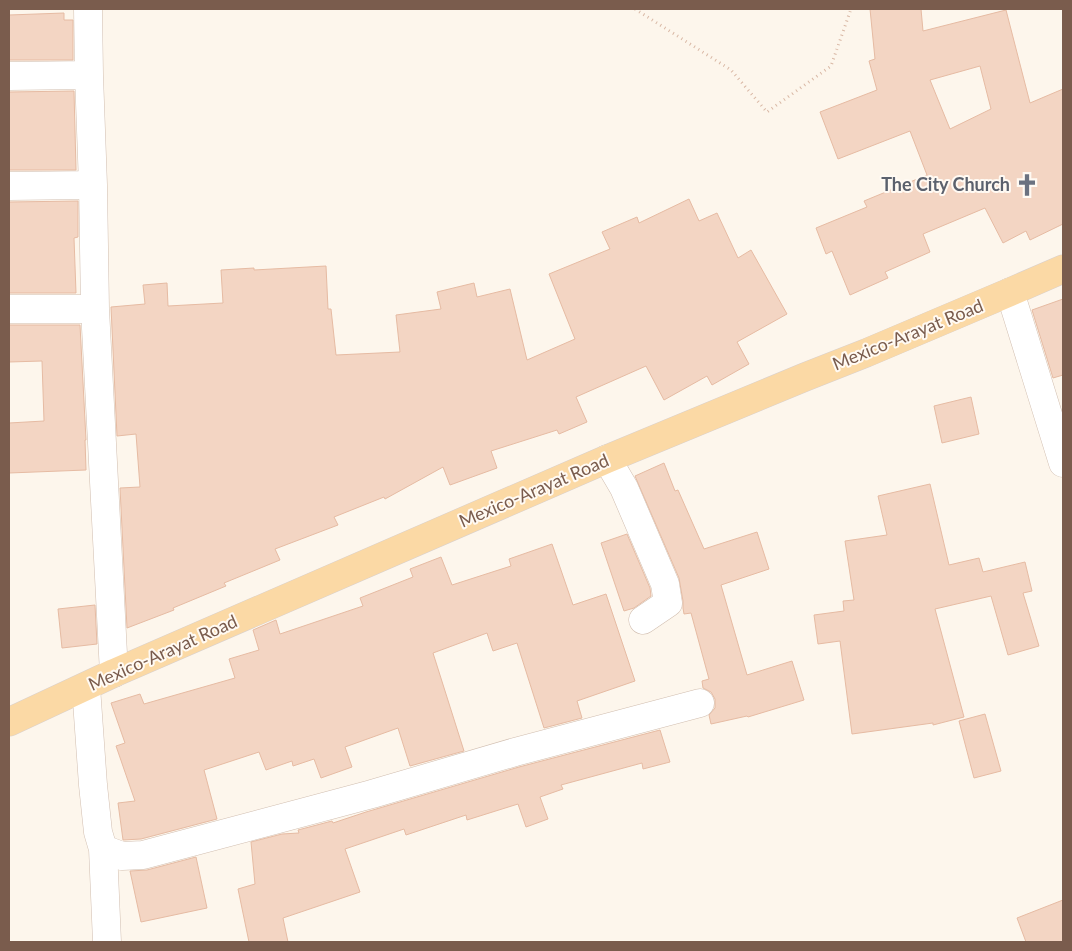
<svg xmlns="http://www.w3.org/2000/svg" width="1072" height="951" font-family="Lato,sans-serif">
<rect width="100%" height="100%" fill="#fdf6ec"/>
<path fill="#f3d5c3" stroke="#e6bba3" fill-rule="evenodd" d="M 870,9 L 921,9 L 923,31 L 1006,10 L 1030,103 L 1063,89 L 1063,224 L 1030,240 L 1026,231 L 1003,243 L 985,208 L 923,234 L 930,252 L 885,272 L 888,278 L 850,295 L 832,251 L 826,254 L 816,228 L 867,207 L 864,201 L 927,175 L 910,131 L 838,159 L 820,112 L 877,90 L 869,61 L 875,59 ZM 980,66 L 991,109 L 950,129 L 930,80 Z
M 64,13 L 64,20 L 73,20 L 73,60 L 9,60 L 9,15 Z
M 74,91 L 76,170 L 9,170 L 9,92 Z
M 689,199 L 699,221 L 717,213 L 738,258 L 751,250 L 787,314 L 737,342 L 749,364 L 712,385 L 707,376 L 664,400 L 646,366 L 576,397 L 587,422 L 559,434 L 557,430 L 491,451 L 497,468 L 450,485 L 443,467 L 385,499 L 384,497 L 334,517 L 338,525 L 275,549 L 280,560 L 224,583 L 226,586 L 173,608 L 174,610 L 127,628 L 120,488 L 140,487 L 136,434 L 117,436 L 111,307 L 145,304 L 143,285 L 167,283 L 168,306 L 223,303 L 221,270 L 254,268 L 254,270 L 326,266 L 328,309 L 331,309 L 336,355 L 400,352 L 396,315 L 441,309 L 437,292 L 474,283 L 477,297 L 510,289 L 527,360 L 575,339 L 549,274 L 610,249 L 602,232 L 637,217 L 639,223 Z
M 78,201 L 78,237 L 74,238 L 76,293 L 9,293 L 9,202 Z
M 1063,299 L 1063,375 L 1053,378 L 1032,310 Z
M 9,325 L 80,325 L 86,440 L 85,440 L 86,470 L 9,473 L 9,423 L 44,421 L 42,361 L 9,362 Z
M 971,397 L 979,434 L 942,443 L 934,406 Z
M 664,463 L 675,491 L 678,490 L 704,549 L 757,532 L 769,569 L 721,585 L 747,675 L 792,661 L 804,700 L 748,717 L 747,716 L 711,724 L 709,715 L 715,708 L 715,699 L 711,692 L 703,688 L 702,681 L 709,679 L 691,613 L 684,614 L 683,608 L 683,601 L 679,578 L 635,476 Z
M 930,484 L 949,565 L 979,558 L 983,572 L 1025,562 L 1032,591 L 1023,593 L 1039,646 L 1008,655 L 991,596 L 935,609 L 964,717 L 933,725 L 933,723 L 852,734 L 840,641 L 818,644 L 814,615 L 844,611 L 843,601 L 854,600 L 845,541 L 887,535 L 878,496 Z
M 627,534 L 650,588 L 651,596 L 634,608 L 624,611 L 601,543 Z
M 552,544 L 573,605 L 606,594 L 635,681 L 577,701 L 582,718 L 544,728 L 517,643 L 493,651 L 487,633 L 433,653 L 464,751 L 410,766 L 398,728 L 345,747 L 352,767 L 321,778 L 314,759 L 293,766 L 292,761 L 266,770 L 259,752 L 204,770 L 217,819 L 141,839 L 123,840 L 118,803 L 135,801 L 116,746 L 125,743 L 111,703 L 140,694 L 144,704 L 235,678 L 229,659 L 259,650 L 253,630 L 276,620 L 280,634 L 363,606 L 360,598 L 413,577 L 410,569 L 441,557 L 452,585 L 511,566 L 509,559 Z
M 95,605 L 97,644 L 62,648 L 58,609 Z
M 985,714 L 1001,771 L 974,778 L 959,721 Z
M 660,730 L 670,762 L 643,769 L 642,763 L 561,785 L 563,789 L 540,797 L 548,819 L 526,827 L 518,804 L 467,820 L 466,815 L 406,835 L 404,829 L 345,849 L 360,892 L 283,918 L 288,942 L 249,942 L 238,889 L 255,884 L 251,842 L 282,834 L 299,833 L 298,830 L 332,821 L 333,823 L 366,812 L 519,767 Z
M 196,857 L 207,908 L 141,922 L 130,871 L 147,870 Z
M 1063,900 L 1063,942 L 1026,942 L 1017,918 Z"/>
<g fill="none" stroke-linecap="round" stroke-linejoin="round">
<defs>
<path id="minor" d="M 88,9 L 89,75 L 93,185 L 95,309 L 114,673
M 9,76 L 89,75
M 9,186 L 93,185
M 1010,292 L 1063,463
M 9,309 L 95,309
M 607,459 L 624,488 L 665,584 L 668,603 L 643,620
M 86,687 L 93,785 L 98,832 L 103,849 L 122,856 L 143,855 L 372,794 L 515,752 L 700,703
M 103,849 L 107,942"/>
<path id="major" d="M 9,722 L 114,673 L 607,459 L 805,377 L 866,353 L 1010,292 L 1063,269"/>
</defs>
<use href="#minor" stroke="#d1beb0" stroke-width="29"/>
<use href="#major" stroke="#dad1cd" stroke-width="29"/>
<path stroke="#d9b8a5" stroke-width="3" stroke-dasharray="1 4" stroke-linecap="butt" d="M 635,9 L 731,70 L 767,112 L 831,66 L 851,9"/>
<use href="#minor" stroke="#fff" stroke-width="28"/>
<use href="#major" stroke="#fbd9a5" stroke-width="28"/>
</g>
<defs>
<symbol id="church-bare" viewBox="-9 -9 18 18"><path d="M-1.2-6h2.4v3.5h3.3v2.4h-3.3V6h-2.4V-.1h-3.3v-2.4h3.3Z" fill="#6b7280" stroke="#fffaf3" stroke-width="2.5" paint-order="stroke"/></symbol>
</defs>
<g fill-rule="evenodd">
<use href="#church-bare" x="1011" y="169" width="32" height="32"/>
</g>
<g text-anchor="middle" stroke-width="4" stroke-linejoin="round" paint-order="stroke">
<g font-size="18" font-weight="bold" fill="#5b616d" stroke="#fffaf3" text-anchor="end">
<text x="1010" y="191">The City Church</text>
</g>
<g font-size="18" fill="#7a5c4d" stroke="#fffaf3">
<text transform="translate(908 335) rotate(-22)" y="6">Mexico-Arayat Road</text>
<text transform="translate(534 491) rotate(-23)" y="6">Mexico-Arayat Road</text>
<text transform="translate(163 653) rotate(-24)" y="6">Mexico-Arayat Road</text>
</g>
</g>
<rect width="1072" height="951" fill="none" stroke="#7a5c4d" stroke-width="20"/>
</svg>
